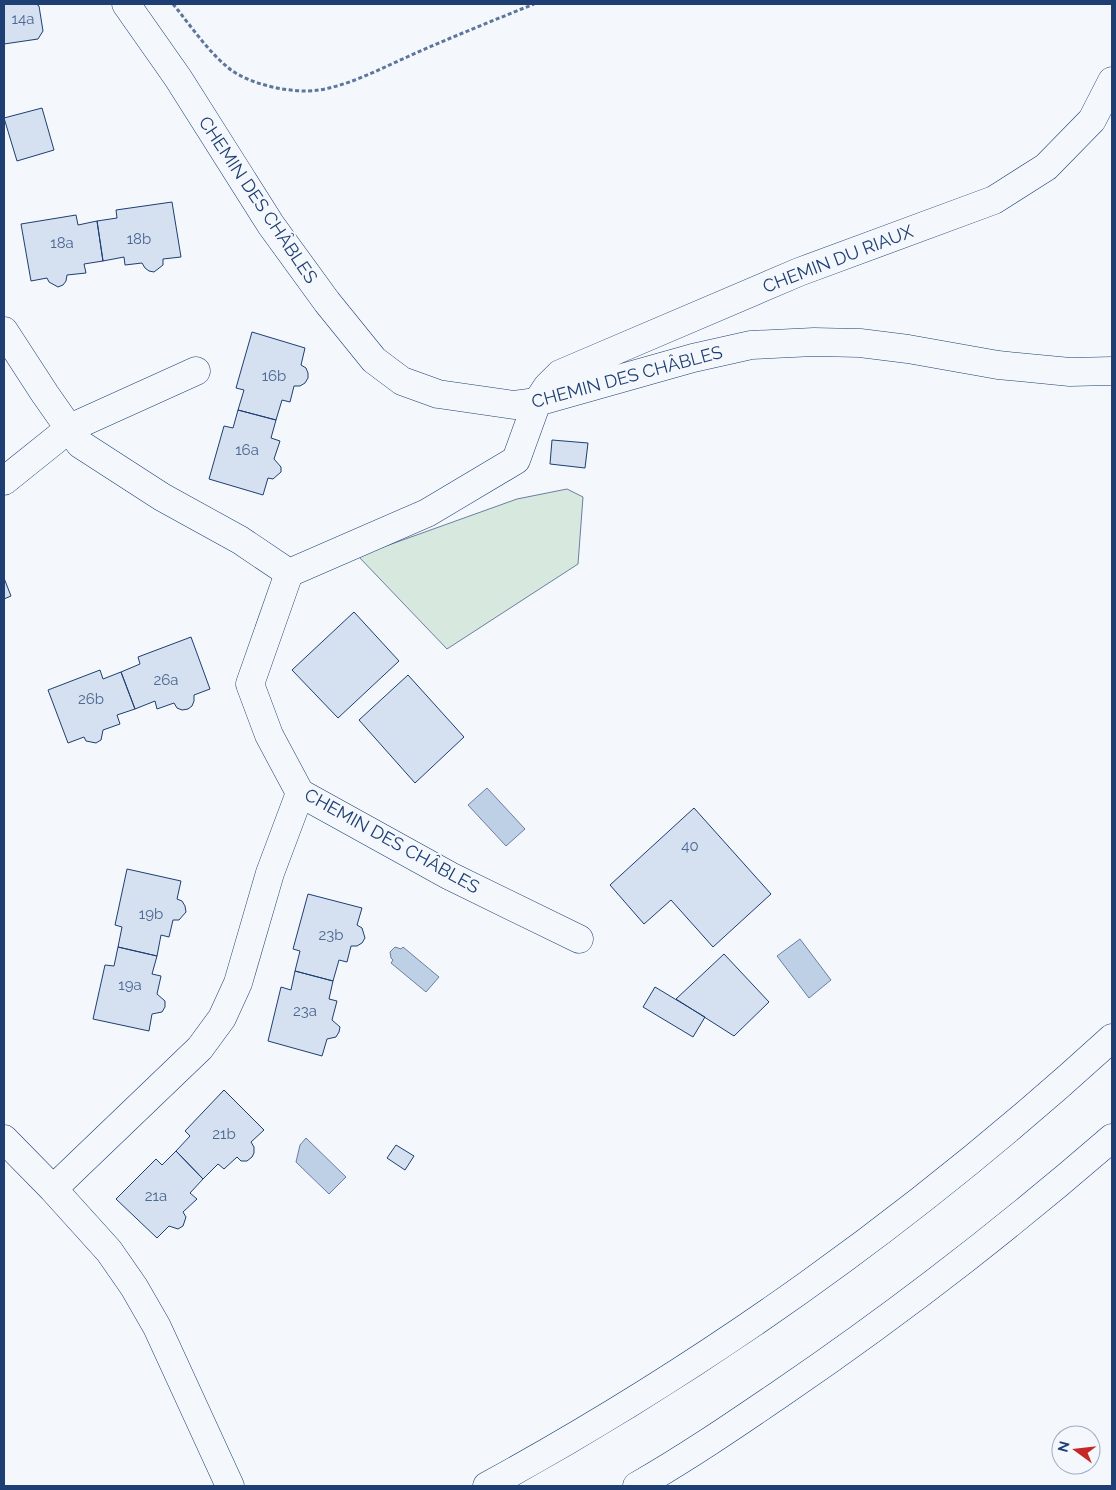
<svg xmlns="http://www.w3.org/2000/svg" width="1116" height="1490" font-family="Raleway,sans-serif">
<rect width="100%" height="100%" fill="#f4f7fb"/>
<path fill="#d7e8df" stroke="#687fa3" d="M 567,489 L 583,497 L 578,564 L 447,649 L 358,556 L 517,499 Z"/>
<path fill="#bed0e5" stroke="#687fa3" d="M 487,788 L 525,829 L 506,846 L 468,805 Z
M 800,939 L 831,980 L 809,998 L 777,956 Z
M 395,947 L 401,949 L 403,947 L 439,977 L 426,992 L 391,963 L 393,960 L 391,958 L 390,952 Z
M 306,1138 L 346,1177 L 329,1194 L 296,1162 L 300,1145 Z"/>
<path fill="#d5e0f0" stroke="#1d3f73" d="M 4,4 L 36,4 L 39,6 L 43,31 L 38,39 L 4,44 Z
M 42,108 L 54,150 L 17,161 L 4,118 Z
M 172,202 L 181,257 L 163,259 L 163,265 L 154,272 L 149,271 L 145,268 L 142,263 L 125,265 L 124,257 L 103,261 L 97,221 L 117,218 L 116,210 Z
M 76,215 L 78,225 L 97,221 L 103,261 L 84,264 L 86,273 L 67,275 L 66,281 L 63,285 L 58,287 L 49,282 L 47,278 L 31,281 L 21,224 Z
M 252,332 L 305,348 L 301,365 L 306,368 L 308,373 L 308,378 L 305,383 L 300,386 L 294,386 L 290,402 L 282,400 L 276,420 L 238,410 L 244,390 L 236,388 Z
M 238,410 L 276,420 L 271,438 L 280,441 L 274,459 L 281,467 L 281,472 L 273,479 L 268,478 L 263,495 L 209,479 L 224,426 L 233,428 Z
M 552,440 L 588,443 L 585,468 L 550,464 Z
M 4,578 L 11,596 L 4,599 Z
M 354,612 L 399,661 L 338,718 L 292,670 Z
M 191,637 L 210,689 L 194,695 L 194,701 L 192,706 L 188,709 L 182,710 L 177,708 L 174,703 L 157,709 L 155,701 L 135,709 L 121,672 L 140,664 L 138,657 Z
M 100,670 L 103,679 L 121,672 L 135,709 L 117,715 L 120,724 L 103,730 L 101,740 L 96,743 L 86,741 L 84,737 L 68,743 L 48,690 Z
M 408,675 L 464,737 L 415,783 L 359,720 Z
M 694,808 L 771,894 L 713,947 L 671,900 L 644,924 L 610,885 Z
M 127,869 L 181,881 L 177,899 L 182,901 L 185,906 L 186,912 L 179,920 L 173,920 L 169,937 L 161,935 L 157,956 L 118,947 L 122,927 L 115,925 Z
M 308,894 L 362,908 L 357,925 L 362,928 L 365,938 L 362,943 L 357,946 L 351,946 L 347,962 L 339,960 L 333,981 L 295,971 L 300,951 L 293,949 Z
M 118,947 L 157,956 L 152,974 L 161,976 L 157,994 L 165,1001 L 165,1007 L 162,1012 L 152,1014 L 149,1031 L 93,1019 L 105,965 L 114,966 Z
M 724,954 L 769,1002 L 734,1036 L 676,999 Z
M 295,971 L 333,981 L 329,999 L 337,1001 L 332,1020 L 340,1027 L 339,1032 L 336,1037 L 327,1039 L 322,1056 L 268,1041 L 281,987 L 291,990 Z
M 655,987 L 705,1017 L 693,1037 L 643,1007 Z
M 224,1090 L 264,1130 L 251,1142 L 254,1147 L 254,1153 L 252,1157 L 247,1161 L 241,1161 L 237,1157 L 224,1169 L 218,1164 L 203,1179 L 176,1151 L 190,1136 L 185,1131 Z
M 396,1145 L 414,1156 L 405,1170 L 387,1158 Z
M 176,1151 L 203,1179 L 190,1193 L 197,1199 L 183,1212 L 186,1217 L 183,1226 L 178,1229 L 169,1226 L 157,1238 L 116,1199 L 156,1159 L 162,1165 Z"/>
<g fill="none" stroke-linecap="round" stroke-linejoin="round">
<defs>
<path id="minor" d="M 126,4 L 178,78 L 271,225 L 327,302 L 374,360 L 402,381 L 438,394 L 514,405 L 537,402 L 693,358 L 751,345 L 814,342 L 860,343 L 908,349 L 998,365 L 1070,372 L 1112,371
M 4,331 L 45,394 L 80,444 L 162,497 L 240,540 L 289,573 L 250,684 L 269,735 L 300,793 L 450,876 L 579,939
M 4,481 L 70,428 L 196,371
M 289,573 L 427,513 L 516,460 L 537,402 L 547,387 L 560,374 L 799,272 L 994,200 L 1046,167 L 1092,120 L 1112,81
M 4,1139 L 53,1189 L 109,1251 L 134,1287 L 157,1327 L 230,1486
M 53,1189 L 200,1048 L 222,1018 L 238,983 L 270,873 L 300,793"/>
<path id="highway" d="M 487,1486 C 712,1363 923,1211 1112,1038
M 637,1486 C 686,1458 733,1426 780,1394 C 896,1315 1006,1230 1112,1138"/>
</defs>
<use href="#minor" stroke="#1d3f73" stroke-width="29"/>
<use href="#highway" stroke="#1d3f73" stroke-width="29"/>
<path stroke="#5e769c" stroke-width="3" stroke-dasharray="4 2.5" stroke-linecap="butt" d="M 173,4 C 191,26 208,52 231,70 C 252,85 293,94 319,90 C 350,85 378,70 407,57 C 449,38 492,21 534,4"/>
<use href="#minor" stroke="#f4f7fb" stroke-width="28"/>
<use href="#highway" stroke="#f4f7fb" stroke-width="28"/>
</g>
<g text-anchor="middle" stroke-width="4" stroke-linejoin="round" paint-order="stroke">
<g font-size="15" fill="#4b6792">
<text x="23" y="24">14a</text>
<text x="139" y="244">18b</text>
<text x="62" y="248">18a</text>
<text x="274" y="381">16b</text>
<text x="247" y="455">16a</text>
<text x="166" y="685">26a</text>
<text x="91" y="704">26b</text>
<text x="690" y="851">40</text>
<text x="151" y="919">19b</text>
<text x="331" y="940">23b</text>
<text x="130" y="990">19a</text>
<text x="305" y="1016">23a</text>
<text x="224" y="1139">21b</text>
<text x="156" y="1201">21a</text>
</g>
<g font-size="18" fill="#1d3f73" stroke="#f4f7fb">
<text transform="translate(258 200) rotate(56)" y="6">CHEMIN DES CHÂBLES</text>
<text transform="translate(838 259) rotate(-21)" y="6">CHEMIN DU RIAUX</text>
<text transform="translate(627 377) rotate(-15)" y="6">CHEMIN DES CHÂBLES</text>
<text transform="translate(392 841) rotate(29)" y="6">CHEMIN DES CHÂBLES</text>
</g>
</g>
<rect width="1116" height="1490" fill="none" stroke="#1d3f73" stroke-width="10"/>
<g transform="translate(1076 1450) rotate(285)"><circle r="24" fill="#f4f7fb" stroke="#9eadc5"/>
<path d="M0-4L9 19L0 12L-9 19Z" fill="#c62828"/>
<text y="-8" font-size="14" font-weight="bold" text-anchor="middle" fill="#1d3f73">N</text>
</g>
</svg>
